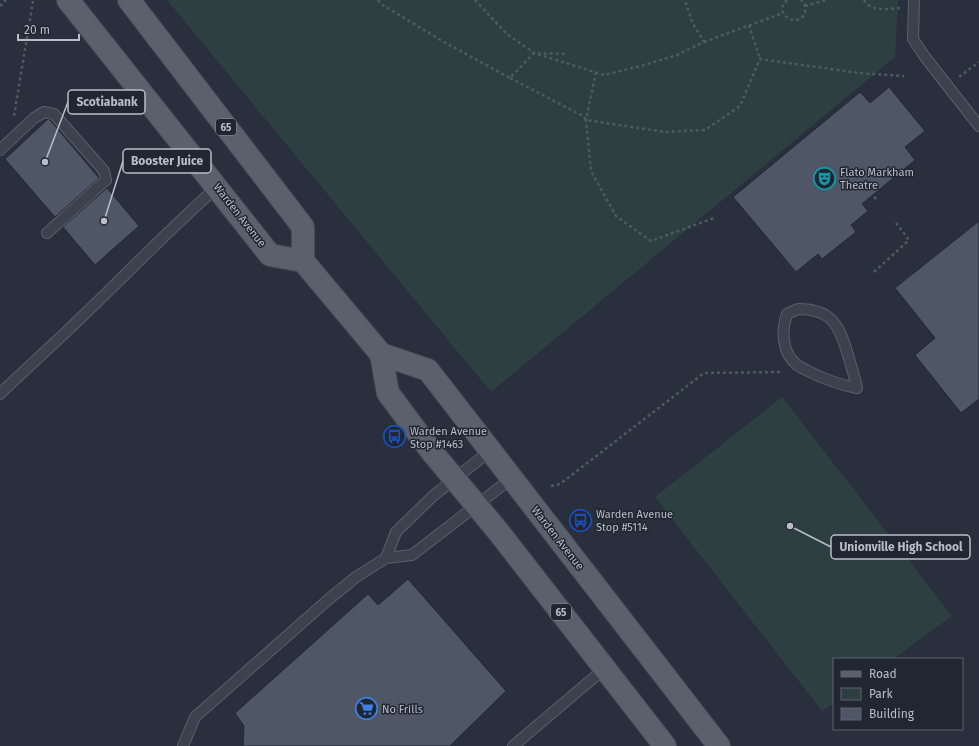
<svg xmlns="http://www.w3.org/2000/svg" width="979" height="746" font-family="'Fira Sans',sans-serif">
<rect width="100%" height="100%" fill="#292f3d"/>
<path fill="#2e3f42" d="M 167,0 L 898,0 L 895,57 L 491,392 Z
M 782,397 L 952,616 L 893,659 L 834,659 L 834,703 L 822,711 L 655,497 Z"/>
<path fill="#4f5665" stroke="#232834" d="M 889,87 L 925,131 L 905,147 L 915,160 L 862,204 L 868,211 L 851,225 L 856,232 L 822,259 L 818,254 L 796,272 L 733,197 L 860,92 L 870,103 Z
M 48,119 L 50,120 L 99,178 L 55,217 L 5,159 Z
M 107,188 L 139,226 L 95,265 L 63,227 Z
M 979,221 L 979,399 L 961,413 L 915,355 L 935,338 L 895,288 Z
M 408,579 L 506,691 L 450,746 L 243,746 L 244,726 L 235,713 L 368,594 L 378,605 Z"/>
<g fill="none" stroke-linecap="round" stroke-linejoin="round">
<defs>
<path id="lane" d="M 914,0 L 913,39 L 925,57 L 979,126
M 0,150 L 34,118 L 44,112 L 54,114 L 104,171 L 106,180 L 47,233
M 798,309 C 832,309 839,325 848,355 C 851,366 855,377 857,388 C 839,385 824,379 808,371 C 804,369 800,367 797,365 C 782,353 781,331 787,314 Z
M 0,394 C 21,373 44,353 66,332 C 117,284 165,233 217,187
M 386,558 L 396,532 L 433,496 L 490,451
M 183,746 L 195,717 L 329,599 L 356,577 L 386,558 L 412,555 L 512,478
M 513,746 L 604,669"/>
<path id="primary" d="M 68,0 L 270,255 L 303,261 L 381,354 L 428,370 L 719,746
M 129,0 L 303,227 L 303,261
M 381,354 L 388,393 L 432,452 L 497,530 L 665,746"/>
</defs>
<use href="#lane" stroke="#5a5f6b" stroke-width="12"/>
<use href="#primary" stroke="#464a56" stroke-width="24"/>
<path stroke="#4c5b5f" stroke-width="2.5" stroke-dasharray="3 3" stroke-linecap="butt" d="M 378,0 L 381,4 L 444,42 L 510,78 L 534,53 L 566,54
M 475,0 L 507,34 L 534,53 L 604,75 L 641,66 L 677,55 L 704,42 L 692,22 L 686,3 L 687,0
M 787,0 C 771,14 800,30 805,12 C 806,7 805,4 801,0
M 864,0 C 871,12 888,9 900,8
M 0,6 L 6,0
M 805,6 L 826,0
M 749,25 L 760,59
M 704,42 L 783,13
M 596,72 L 586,120 L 591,171 L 616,216 L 651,241 L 714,218
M 959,77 L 979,62
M 510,78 L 583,116 L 586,120 L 665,132 L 705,130 L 740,106 L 760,59 L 859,73 L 904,76
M 14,116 L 33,1
M 874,197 L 878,201
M 874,272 L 909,240 L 894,220
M 551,486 L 560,484 L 704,373 L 782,372"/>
<use href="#lane" stroke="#3c414d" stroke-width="10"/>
<use href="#primary" stroke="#5b606d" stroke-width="22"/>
</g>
<defs>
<symbol id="theatre-ring" viewBox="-11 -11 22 22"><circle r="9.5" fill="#212632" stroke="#0f9aa8" stroke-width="1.5"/><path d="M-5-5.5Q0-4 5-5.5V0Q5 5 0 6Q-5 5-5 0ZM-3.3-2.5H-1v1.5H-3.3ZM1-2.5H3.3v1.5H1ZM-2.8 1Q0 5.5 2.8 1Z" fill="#0f9aa8"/></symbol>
<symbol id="bus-ring" viewBox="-11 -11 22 22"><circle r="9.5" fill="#212632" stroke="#1a4fb4" stroke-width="1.5"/><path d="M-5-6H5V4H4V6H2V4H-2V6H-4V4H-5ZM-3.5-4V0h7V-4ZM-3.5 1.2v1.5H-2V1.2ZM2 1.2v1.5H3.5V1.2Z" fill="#1a4fb4"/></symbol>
<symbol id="supermarket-ring" viewBox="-11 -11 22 22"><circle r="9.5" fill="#212632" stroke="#3f7fe0" stroke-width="1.5"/><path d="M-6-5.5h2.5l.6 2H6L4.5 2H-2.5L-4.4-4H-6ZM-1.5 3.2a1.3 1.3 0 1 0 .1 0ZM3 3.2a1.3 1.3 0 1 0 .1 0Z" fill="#3f7fe0"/></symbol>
</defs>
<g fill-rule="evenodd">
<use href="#theatre-ring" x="812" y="166" width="25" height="25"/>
<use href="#bus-ring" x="382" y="424" width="25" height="25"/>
<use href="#bus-ring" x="568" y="508" width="25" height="25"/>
<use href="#supermarket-ring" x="354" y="696" width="25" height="25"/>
</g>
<g text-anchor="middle" stroke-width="3" stroke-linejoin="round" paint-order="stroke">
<g fill="#212632" stroke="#8b909b" stroke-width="1">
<rect x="216" y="119" width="20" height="16" rx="3"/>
<rect x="551" y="604" width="20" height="16" rx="3"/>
</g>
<g font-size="10" font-weight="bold" fill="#b9bdc8">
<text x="226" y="131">65</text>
<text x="561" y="616">65</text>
</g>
<g font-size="11" fill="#b9bdc8" stroke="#212632" text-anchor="start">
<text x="840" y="176">Flato Markham<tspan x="840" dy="13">Theatre</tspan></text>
<text x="410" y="435">Warden Avenue<tspan x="410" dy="13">Stop #1463</tspan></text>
<text x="596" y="518">Warden Avenue<tspan x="596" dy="13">Stop #5114</tspan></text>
<text x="382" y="713">No Frills</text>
</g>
<g font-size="11" fill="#b9bdc8" stroke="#212632">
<text transform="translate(240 215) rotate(52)" y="4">Warden Avenue</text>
<text transform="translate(558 538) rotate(52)" y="4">Warden Avenue</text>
</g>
</g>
<path fill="none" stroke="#b9bdc8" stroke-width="1.5" d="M45 162L68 102M104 221L123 161M790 526L831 547"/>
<g fill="#b9bdc8" stroke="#212632" stroke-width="1.5">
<circle cx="45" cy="162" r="4"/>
<circle cx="104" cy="221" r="4"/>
<circle cx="790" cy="526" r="4"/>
</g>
<g fill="#212632" stroke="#b9bdc8" stroke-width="1.5">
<rect x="68" y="90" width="77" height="24" rx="4"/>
<rect x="123" y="149" width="88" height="24" rx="4"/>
<rect x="831" y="535" width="139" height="24" rx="4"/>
</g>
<g font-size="12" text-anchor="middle" font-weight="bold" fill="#b9bdc8">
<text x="107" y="106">Scotiabank</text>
<text x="167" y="165">Booster Juice</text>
<text x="901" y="551">Unionville High School</text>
</g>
<rect x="833" y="658" width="130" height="72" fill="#212632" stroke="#5e626e"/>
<rect x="841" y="671" width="20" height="6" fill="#5b606d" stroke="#5e626e"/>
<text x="869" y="678" font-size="12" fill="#b9bdc8">Road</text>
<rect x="841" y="688" width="20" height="12" fill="#2e3f42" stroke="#5e626e"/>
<text x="869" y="698" font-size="12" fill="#b9bdc8">Park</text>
<rect x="841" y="708" width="20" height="12" fill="#4f5665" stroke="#5e626e"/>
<text x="869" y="718" font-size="12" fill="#b9bdc8">Building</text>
<path d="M18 34v6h61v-6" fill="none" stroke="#b9bdc8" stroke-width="2"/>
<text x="24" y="34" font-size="12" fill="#b9bdc8" stroke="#212632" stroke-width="3" paint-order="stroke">20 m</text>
</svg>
